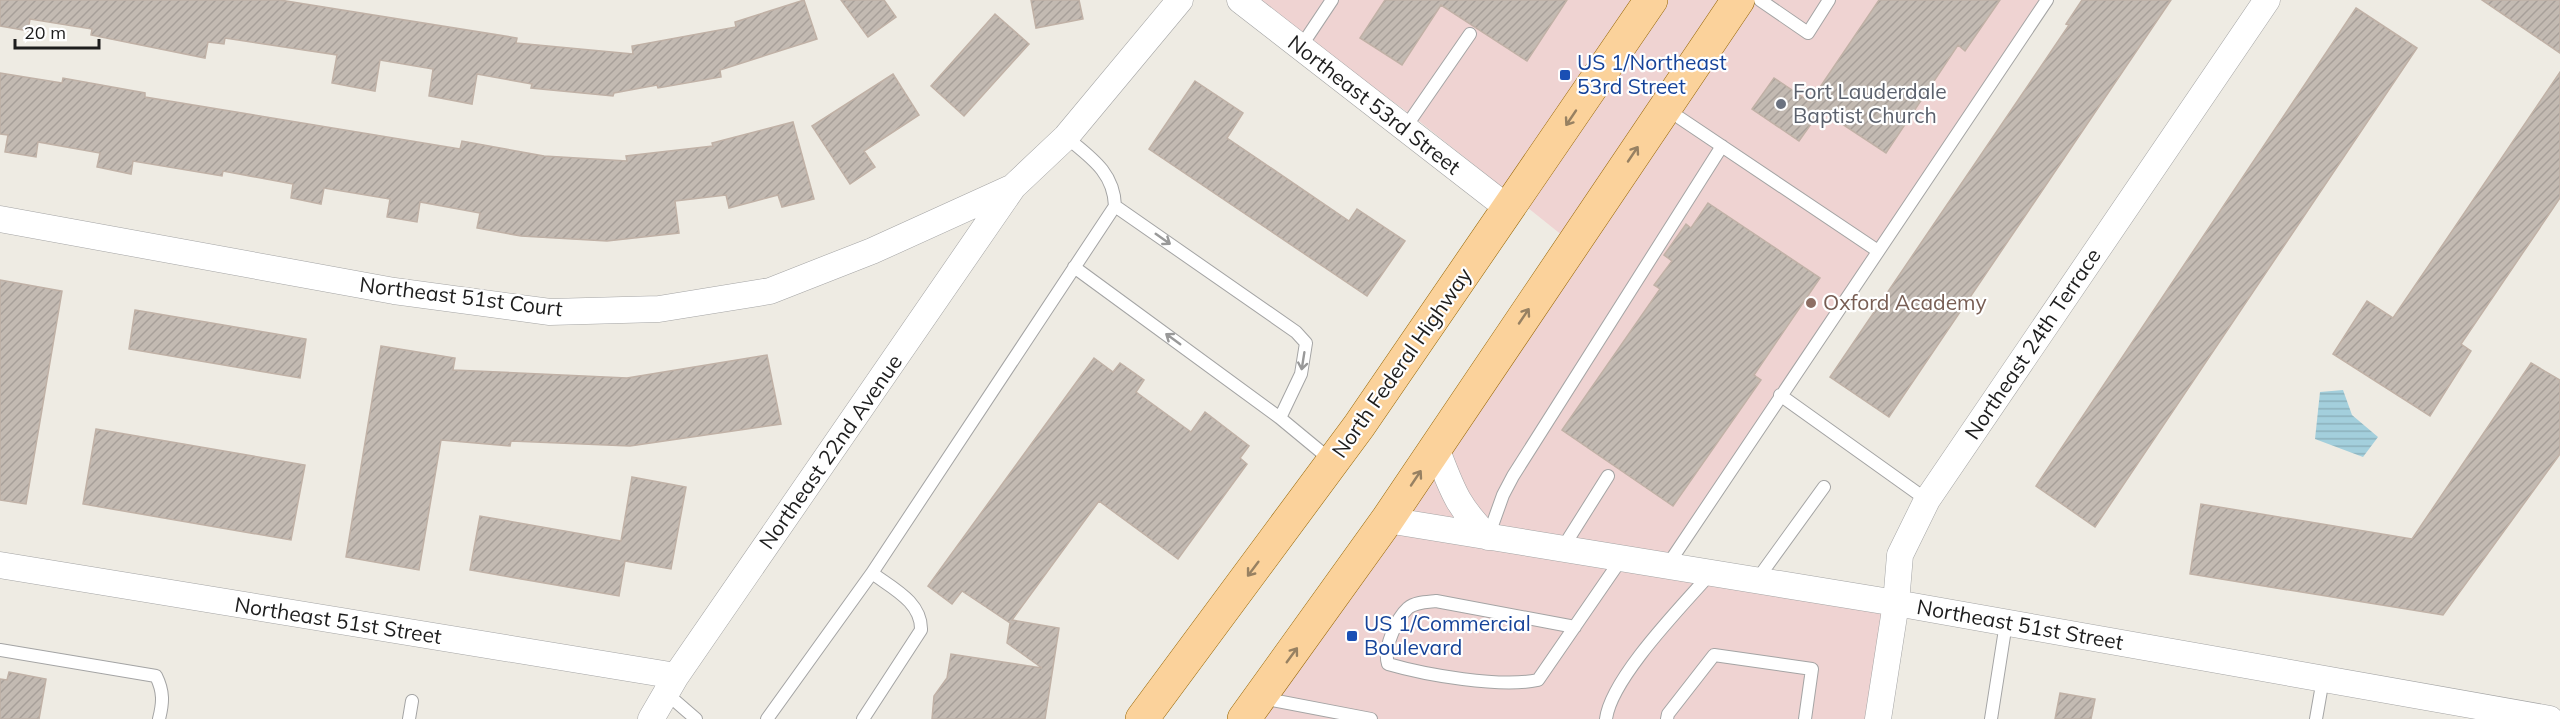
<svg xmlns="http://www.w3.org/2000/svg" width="2560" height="719" font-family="Mulish,sans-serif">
<defs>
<pattern id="water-rules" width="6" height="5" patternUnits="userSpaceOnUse" patternTransform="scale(1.5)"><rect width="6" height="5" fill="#a3cfdc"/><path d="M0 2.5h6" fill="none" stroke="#8cb1bc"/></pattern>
<pattern id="building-hatch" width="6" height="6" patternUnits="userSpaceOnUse" patternTransform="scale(1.5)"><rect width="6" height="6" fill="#c3bab2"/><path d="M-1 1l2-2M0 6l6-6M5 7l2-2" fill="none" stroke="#a79f99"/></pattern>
</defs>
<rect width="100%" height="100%" fill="#eeebe3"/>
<path fill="#efd3d2" d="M 1260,0 L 2047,0 L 1667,566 L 1900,605 L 1882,719 L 1238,719 L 1573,244 L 1414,117 L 1305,37 Z"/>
<path fill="url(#water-rules)" d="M 2343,390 L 2352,415 L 2378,437 L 2363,457 L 2315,439 L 2320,392 Z"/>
<path fill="url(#building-hatch)" stroke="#c0b1a6" stroke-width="1.5" d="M 0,0 L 280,0 L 517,38 L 516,43 L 633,54 L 632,46 L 736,27 L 735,22 L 804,0 L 817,39 L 720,70 L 721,77 L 658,88 L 657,85 L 614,93 L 613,96 L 531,88 L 532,84 L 477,74 L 472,104 L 429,96 L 433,69 L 380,60 L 375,91 L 332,83 L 337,55 L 225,38 L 224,44 L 208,42 L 205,58 L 91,35 L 92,29 L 30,19 L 28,31 L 0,26 Z
M 841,0 L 884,0 L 896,17 L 868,37 Z
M 1031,0 L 1079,0 L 1083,19 L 1036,28 Z
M 1385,0 L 1567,0 L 1527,61 L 1441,5 L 1402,65 L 1360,38 Z
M 1879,0 L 2000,0 L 1965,51 L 1958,45 L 1886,153 L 1821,110 L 1799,141 L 1752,109 L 1774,78 L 1810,102 Z
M 2082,0 L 2171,0 L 1889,417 L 1830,377 L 2069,25 L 2066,24 Z
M 2482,0 L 2560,0 L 2560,53 Z
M 2356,8 L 2417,48 L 2095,527 L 2036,486 Z
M 995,14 L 1029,44 L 964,116 L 931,86 Z
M 2560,72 L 2560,198 L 2461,344 L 2471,351 L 2430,416 L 2333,354 L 2367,301 L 2393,318 Z
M 0,73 L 62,83 L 63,78 L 145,93 L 145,97 L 460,149 L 462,141 L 544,156 L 627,161 L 626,156 L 713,146 L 712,143 L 793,122 L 814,199 L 782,207 L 778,195 L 729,208 L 726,195 L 675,201 L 679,233 L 607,241 L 521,236 L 477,228 L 480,213 L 420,202 L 417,222 L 387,217 L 390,199 L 324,188 L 321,204 L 291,198 L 293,184 L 223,171 L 222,176 L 133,161 L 131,174 L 97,167 L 100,153 L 38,142 L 36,157 L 5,152 L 8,135 L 0,134 Z
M 893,74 L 919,115 L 864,151 L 875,167 L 850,184 L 812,126 Z
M 1195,81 L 1243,113 L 1227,138 L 1349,221 L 1357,209 L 1405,241 L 1367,296 L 1149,149 Z
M 1708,203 L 1820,278 L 1754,375 L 1761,380 L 1673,506 L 1562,430 L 1660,289 L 1654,285 L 1672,261 L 1664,255 L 1686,224 L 1691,228 Z
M 0,280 L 62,291 L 26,504 L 0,500 Z
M 135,310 L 306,339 L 300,378 L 129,349 Z
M 381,346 L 455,358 L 453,370 L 627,378 L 767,355 L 781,424 L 630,446 L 511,441 L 510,446 L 441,440 L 419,570 L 346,557 Z
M 1094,358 L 1113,372 L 1120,363 L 1144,380 L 1136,392 L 1191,432 L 1205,412 L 1249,446 L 1240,458 L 1247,464 L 1178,559 L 1099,501 L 1012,620 L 1059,628 L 1045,719 L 932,719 L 934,696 L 947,678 L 951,654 L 1042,668 L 1007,643 L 1010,623 L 962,591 L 952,604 L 928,586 Z
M 2531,363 L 2560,380 L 2560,454 L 2443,615 L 2190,574 L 2201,504 L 2412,539 Z
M 96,429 L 305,465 L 291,540 L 83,504 Z
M 632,477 L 686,487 L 671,569 L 625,561 L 619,596 L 470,570 L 480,516 L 621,541 Z
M 9,672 L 46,679 L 39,719 L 0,719 L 0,679 L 7,680 Z
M 2060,693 L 2095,699 L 2091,719 L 2055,719 Z"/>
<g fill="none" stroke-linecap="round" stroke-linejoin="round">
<defs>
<path id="service" d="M 1760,0 L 1808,33 L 1829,0
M 1300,48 L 1332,0
M 1665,108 L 1878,251
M 1405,128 L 1470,34
M 1074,267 L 1280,418 L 1301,374 L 1306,343 L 1296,332 L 1115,206
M 1780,395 L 1927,500
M 1280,418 L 1332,461
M 1488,537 L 1503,495 L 1513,476 L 1722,146
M 1562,549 L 1608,476
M 1667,566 L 2047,0
M 872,573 L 1115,206 C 1114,172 1090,157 1066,137
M 1756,581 L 1824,487
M 1575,627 L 1436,601 C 1427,602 1415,602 1408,608 C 1396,619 1383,649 1388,664 C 1426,675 1500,688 1538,680 L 1622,558
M 0,650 L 156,676 C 164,692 163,703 159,719
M 666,693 L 696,719
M 1262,698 L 1371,719
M 409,719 L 412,701
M 767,719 L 872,573 C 892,588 922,602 921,630 L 863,719
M 1606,719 C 1611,678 1683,605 1711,573
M 1667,719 L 1668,714 L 1714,655 L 1812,669 L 1805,719
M 1991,719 L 2006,623
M 2316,719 L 2323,679"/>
<path id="minor" d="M 1240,0 L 1509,209
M 0,219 L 394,291 L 550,312 L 659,309 L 770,291 L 872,251 L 1013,187 L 1066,137 L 1180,0
M 1436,448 C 1452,489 1456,505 1488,537
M 1387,520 L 1896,603 L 2550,719
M 0,565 L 676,676
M 651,719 L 676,676 L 1013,187
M 1878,719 L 1896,603 L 1900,555 L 1927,500 L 2267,0"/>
<path id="primary" d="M 1142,719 L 1359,426 L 1651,0
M 1244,719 L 1387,520 L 1738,0"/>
</defs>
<use href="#service" stroke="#a4a4a4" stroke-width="14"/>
<use href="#minor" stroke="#a4a4a4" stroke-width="27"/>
<use href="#primary" stroke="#956401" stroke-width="34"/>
<use href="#service" stroke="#fff" stroke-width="12"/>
<use href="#minor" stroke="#fff" stroke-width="26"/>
<use href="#primary" stroke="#fbd29b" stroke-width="33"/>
</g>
<defs><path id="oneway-shaft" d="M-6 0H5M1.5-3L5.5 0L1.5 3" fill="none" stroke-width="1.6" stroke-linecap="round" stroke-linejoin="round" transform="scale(1.5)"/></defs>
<g stroke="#978162">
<use href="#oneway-shaft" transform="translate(1571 118) rotate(124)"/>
<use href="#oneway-shaft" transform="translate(1633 154) rotate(-56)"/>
<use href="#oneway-shaft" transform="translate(1524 316) rotate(-56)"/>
<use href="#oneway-shaft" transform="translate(1416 478) rotate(-56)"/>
<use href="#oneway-shaft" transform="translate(1253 569) rotate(127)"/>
<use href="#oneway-shaft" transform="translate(1292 655) rotate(-54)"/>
</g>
<g stroke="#999">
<use href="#oneway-shaft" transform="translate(1163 239) rotate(35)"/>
<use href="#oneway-shaft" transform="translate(1173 339) rotate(-144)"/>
<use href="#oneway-shaft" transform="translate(1303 361) rotate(99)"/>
</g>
<g fill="#1a4fb4" stroke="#fff" stroke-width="2">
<rect x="1559" y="69" width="12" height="12" rx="3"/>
<rect x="1346" y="630" width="12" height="12" rx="3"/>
</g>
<circle fill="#6b7280" stroke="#fff" stroke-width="2" cx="1781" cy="104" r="6"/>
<circle fill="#8d6e63" stroke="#fff" stroke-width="2" cx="1811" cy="303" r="6"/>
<g text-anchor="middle" stroke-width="4.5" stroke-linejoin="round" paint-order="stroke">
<g font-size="21" fill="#164399" stroke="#fff" text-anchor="start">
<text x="1577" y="70">US 1/Northeast<tspan x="1577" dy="24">53rd Street</tspan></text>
<text x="1364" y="631">US 1/Commercial<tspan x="1364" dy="24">Boulevard</tspan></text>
</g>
<g font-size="21" fill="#5b616d" stroke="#fff" text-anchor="start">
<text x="1793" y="99">Fort Lauderdale<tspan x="1793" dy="24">Baptist Church</tspan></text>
</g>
<g font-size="21" fill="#1d1d1d" stroke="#fff">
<text transform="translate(1374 105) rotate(38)" y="7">Northeast 53rd Street</text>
<text transform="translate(461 297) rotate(7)" y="7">Northeast 51st Court</text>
<text transform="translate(2033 344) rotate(-56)" y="7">Northeast 24th Terrace</text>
<text transform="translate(1402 363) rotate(-55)" y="7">North Federal Highway</text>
<text transform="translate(831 452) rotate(-55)" y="7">Northeast 22nd Avenue</text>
<text transform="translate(338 621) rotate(9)" y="7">Northeast 51st Street</text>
<text transform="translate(2020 625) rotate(10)" y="7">Northeast 51st Street</text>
</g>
<g font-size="21" fill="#785e54" stroke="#fff" text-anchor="start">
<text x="1823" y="310">Oxford Academy</text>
</g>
</g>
<path d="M15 39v9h84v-9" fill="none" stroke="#1d1d1d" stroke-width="3"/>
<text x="24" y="39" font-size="18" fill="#1d1d1d" stroke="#ffffff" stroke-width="4.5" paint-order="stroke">20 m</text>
</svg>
